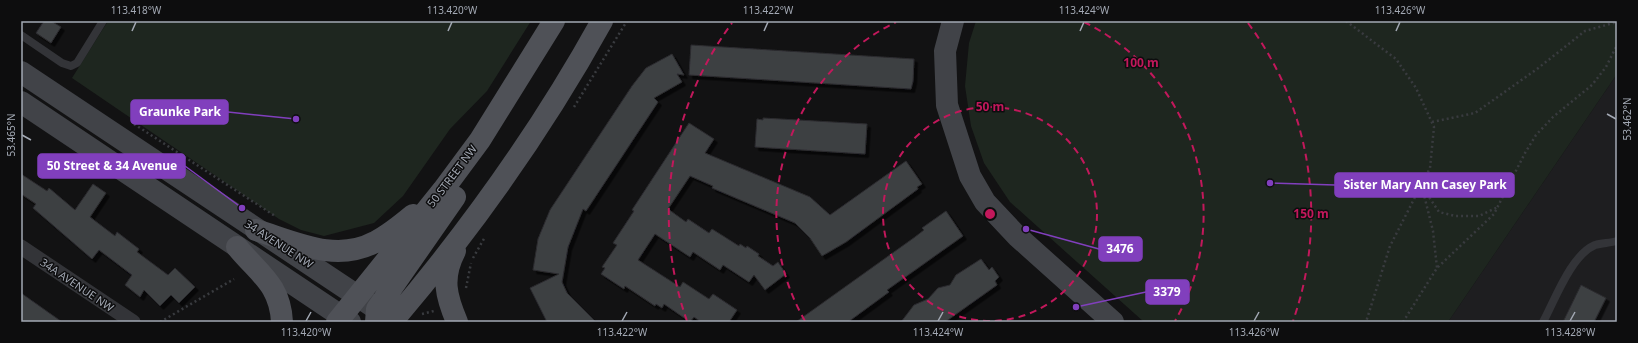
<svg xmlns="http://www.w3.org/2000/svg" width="1638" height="343" font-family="'Noto Sans',sans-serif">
<defs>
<filter id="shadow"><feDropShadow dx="3.5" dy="3.5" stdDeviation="0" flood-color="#0009"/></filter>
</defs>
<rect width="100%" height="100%" fill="#121213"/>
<path fill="#1e1e20" d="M 1617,74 L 1617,322 L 1448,322 Z"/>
<path fill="#1e261f" d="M 108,21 L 531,21 L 487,91 L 450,129 L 403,196 L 374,223 L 324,236 L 301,230 L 279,219 L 72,78 Z
M 976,21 L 1617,21 L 1617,74 L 1448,322 L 1144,322 L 1010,202 L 984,163 L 971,126 L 965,86 L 969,43 Z"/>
<path fill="#3e3f43" stroke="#2c2c2f" filter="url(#shadow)" d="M 44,21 L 51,21 L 61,27 L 51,43 L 36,33 Z
M 691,45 L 914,59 L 913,81 L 911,89 L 689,75 Z
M 672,54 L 684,75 L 677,74 L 682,82 L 654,98 L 658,102 L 586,211 L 583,209 L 568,247 L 562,282 L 567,293 L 596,322 L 547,322 L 530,288 L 559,274 L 533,270 L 538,239 L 550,210 L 632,86 L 646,68 Z
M 763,118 L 867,124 L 865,154 L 755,147 L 757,119 L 763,120 Z
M 689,123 L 714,139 L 705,153 L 810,197 L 830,215 L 906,161 L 922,184 L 917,187 L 918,189 L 846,242 L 822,256 L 810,238 L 795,223 L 712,188 L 713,186 L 690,176 L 668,209 L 686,222 L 688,219 L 709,233 L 712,229 L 739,246 L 740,244 L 746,248 L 747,246 L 759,254 L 758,256 L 773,266 L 778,262 L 786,274 L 765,290 L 754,275 L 749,282 L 723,265 L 720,270 L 693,252 L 690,257 L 655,234 L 638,260 L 680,287 L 683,282 L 709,299 L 713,294 L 737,310 L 729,322 L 701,322 L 694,317 L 690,322 L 664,304 L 662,308 L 656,304 L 655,306 L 625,286 L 624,289 L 601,274 L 605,268 L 602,267 L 617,245 L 613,243 L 634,211 L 632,210 Z
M 21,174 L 47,191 L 49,188 L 75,210 L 93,184 L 106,193 L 90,217 L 115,236 L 117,232 L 139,249 L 137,252 L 168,275 L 175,268 L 195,287 L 179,303 L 171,295 L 160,306 L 144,290 L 140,297 L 125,285 L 132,275 L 99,250 L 92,259 L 33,208 L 36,204 L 21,194 Z
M 946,211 L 963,236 L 887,290 L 889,292 L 848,322 L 796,322 L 915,237 L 924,230 L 922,228 Z
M 981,259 L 989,270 L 992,267 L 999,277 L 995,281 L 997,285 L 945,322 L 901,322 L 914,305 L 928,299 L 938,288 L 950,285 L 956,275 Z
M 1581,285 L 1606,298 L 1594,322 L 1563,322 Z
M 21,293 L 62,322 L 21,322 Z"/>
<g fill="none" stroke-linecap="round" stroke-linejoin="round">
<path stroke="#393b3f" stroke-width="2.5" stroke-dasharray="2 3" stroke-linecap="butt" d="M 1346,21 L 1396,59 L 1416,88 L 1434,127 L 1430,168 L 1390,246 L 1366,322
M 574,107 L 627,21
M 1432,122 L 1475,113 L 1537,69 L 1585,31 L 1617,22
M 134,124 L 275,216
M 1421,185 L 1439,212 L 1455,216 L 1479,216 L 1498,207
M 1422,187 L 1433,231 L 1437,268
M 473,258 L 485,237
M 466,288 L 471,263
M 422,314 L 434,311
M 160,322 L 234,279
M 1403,322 L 1437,268 L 1494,214 L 1525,153 L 1536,135 L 1553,117 L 1592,85 L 1606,67 L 1617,45"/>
<path stroke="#333438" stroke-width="8" d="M 21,35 L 62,63 L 71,66 L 77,63 L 103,21
M 1543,322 C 1555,300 1571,255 1595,245 C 1602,243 1610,243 1617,241"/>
<path stroke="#333438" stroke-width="15" d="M 21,247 L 133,322"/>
<path stroke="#414348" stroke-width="22" d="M 953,21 L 945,51 L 947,105 L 970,176 L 985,202 L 1017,236 L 1113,322
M 21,72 L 374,307
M 21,102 L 350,322"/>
<path stroke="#4f5157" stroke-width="22" d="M 256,230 C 295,242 336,263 375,242 C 389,235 401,225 413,215
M 237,247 C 259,274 280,284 282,322
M 455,251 C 441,278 446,296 457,322
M 337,322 L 443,190 L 480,140 L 554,21
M 376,322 L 377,309 L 455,197
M 392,322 C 470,230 544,126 602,21"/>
</g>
<path fill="none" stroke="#a3a9b4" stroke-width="1.5" d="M 132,31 L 136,22M 448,31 L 452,22M 764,31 L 768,22M 1080,31 L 1084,22M 1396,31 L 1400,22M 1607,114 L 1616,119M 22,135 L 31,140M 306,321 L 311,312M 622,321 L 627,312M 938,321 L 943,312M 1254,321 L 1259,312M 1570,321 L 1575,312"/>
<g fill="none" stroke="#c2185b" stroke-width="2" stroke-dasharray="7 5">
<circle cx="990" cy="214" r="107"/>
<path d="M805 321A214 214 0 0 1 896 22M1084 22A214 214 0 0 1 1175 321"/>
<path d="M687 321A321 321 0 0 1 732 23M1248 23A321 321 0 0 1 1293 321"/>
</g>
<g text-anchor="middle" stroke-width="3" stroke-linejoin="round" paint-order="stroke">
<g font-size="11" fill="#a3a9b4" stroke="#0d0d0e">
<text transform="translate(452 176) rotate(-53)" y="4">50 STREET NW</text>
<text transform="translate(279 244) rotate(33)" y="4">34 AVENUE NW</text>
<text transform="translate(77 285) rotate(34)" y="4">34A AVENUE NW</text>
</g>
</g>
<circle cx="990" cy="214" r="6" fill="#c2185b" stroke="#0d0d0e" stroke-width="2"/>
<g font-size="12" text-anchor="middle" font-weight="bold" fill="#c2185b" stroke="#0d0d0e" stroke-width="3" stroke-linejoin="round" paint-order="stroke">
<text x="1141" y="67">100 m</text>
<text x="990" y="111">50 m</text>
<text x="1311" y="218">150 m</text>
</g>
<path fill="none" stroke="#813fbd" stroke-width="1.5" d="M296 119L228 112M242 208L185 166M1270 183L1335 185M1026 229L1099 249M1076 307L1146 292"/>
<g fill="#813fbd" stroke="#0d0d0e" stroke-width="1.5">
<circle cx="296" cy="119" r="4"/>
<circle cx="242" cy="208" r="4"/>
<circle cx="1270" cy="183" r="4"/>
<circle cx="1026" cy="229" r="4"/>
<circle cx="1076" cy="307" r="4"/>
</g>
<g fill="#813fbd" stroke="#813fbd" stroke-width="1.5">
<rect x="131" y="100" width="97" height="24" rx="4"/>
<rect x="38" y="154" width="147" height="24" rx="4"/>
<rect x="1335" y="173" width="179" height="24" rx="4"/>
<rect x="1099" y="237" width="43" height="24" rx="4"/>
<rect x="1146" y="280" width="43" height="24" rx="4"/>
</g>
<g font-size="12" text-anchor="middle" font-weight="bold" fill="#fff">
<text x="180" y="116">Graunke Park</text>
<text x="112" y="170">50 Street &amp; 34 Avenue</text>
<text x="1425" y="189">Sister Mary Ann Casey Park</text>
<text x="1120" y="253">3476</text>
<text x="1167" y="296">3379</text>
</g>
<rect width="1638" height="343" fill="none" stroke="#0d0d0e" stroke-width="44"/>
<rect x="22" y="22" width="1594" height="299" fill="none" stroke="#a3a9b4" stroke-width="1.5"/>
<g font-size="10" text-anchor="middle" fill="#a3a9b4">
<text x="136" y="14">113.418°W</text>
<text x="452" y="14">113.420°W</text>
<text x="768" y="14">113.422°W</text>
<text x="1084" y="14">113.424°W</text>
<text x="1400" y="14">113.426°W</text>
<text transform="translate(1627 119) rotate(-90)" y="4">53.462°N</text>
<text transform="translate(11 135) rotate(-90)" y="4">53.465°N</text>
<text x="306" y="336">113.420°W</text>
<text x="622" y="336">113.422°W</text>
<text x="938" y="336">113.424°W</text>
<text x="1254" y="336">113.426°W</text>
<text x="1570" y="336">113.428°W</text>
</g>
</svg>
